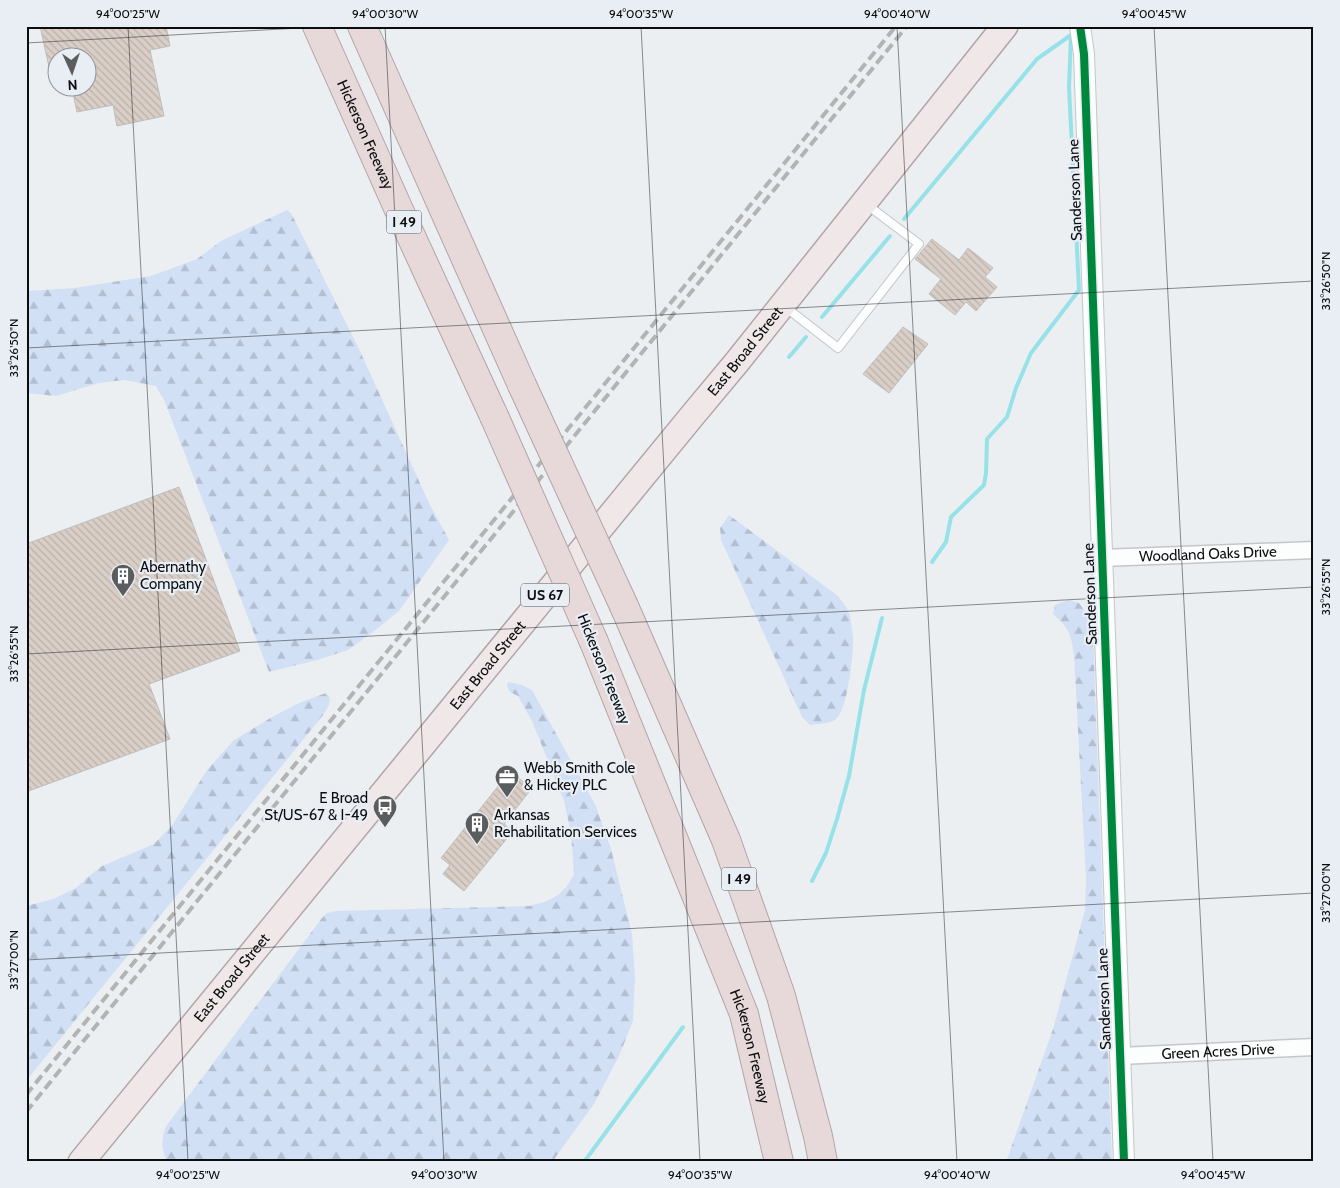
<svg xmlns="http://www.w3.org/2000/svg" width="1340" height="1188" font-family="Cabin,sans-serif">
<defs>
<pattern id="forest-firs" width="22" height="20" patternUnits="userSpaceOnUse" patternTransform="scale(1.25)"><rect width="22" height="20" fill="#d2e0f5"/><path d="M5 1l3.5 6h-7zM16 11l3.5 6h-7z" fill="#b3bfd1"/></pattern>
<pattern id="building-back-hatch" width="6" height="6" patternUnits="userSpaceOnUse" patternTransform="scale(1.25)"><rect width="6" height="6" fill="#dacfc7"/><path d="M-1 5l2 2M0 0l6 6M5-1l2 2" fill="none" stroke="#bab1aa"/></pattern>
</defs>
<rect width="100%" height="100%" fill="#eceff2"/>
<path fill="url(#forest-firs)" d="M 287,210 L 291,213 L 359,349 L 429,503 L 449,540 L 399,611 L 373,632 L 348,650 L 317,660 L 269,672 L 164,400 L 156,386 L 124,380 L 99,383 L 56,396 L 26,393 L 26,291 L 74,288 L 151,276 L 197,259 L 221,241 Z
M 729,515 L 838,596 C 843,603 848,608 850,616 C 851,623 852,630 853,636 C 854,652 848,709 836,719 C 830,724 817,724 810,725 L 802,717 L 721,540 L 720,528 Z
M 1068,600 L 1079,603 L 1088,615 L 1093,633 L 1112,1162 L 1006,1162 L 1053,1029 L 1085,910 L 1086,879 L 1074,655 C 1071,634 1069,628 1053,614 L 1055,605 Z
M 508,682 L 522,685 L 532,690 L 595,804 L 611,849 L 632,934 L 635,977 L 633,1021 L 619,1056 L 594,1104 L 552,1162 L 167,1162 C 161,1147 161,1141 166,1126 L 322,918 L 327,913 L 336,911 L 530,906 L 547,901 L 558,895 L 567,886 L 574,874 L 571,833 L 564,801 L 532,721 L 523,705 L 518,696 L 510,692 L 507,686 Z
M 326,693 L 330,698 L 329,705 L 324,714 L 26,1081 L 26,904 L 30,905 L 53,899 L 76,888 L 89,876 L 102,866 L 154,844 L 173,824 L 207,770 L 234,740 L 272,717 L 299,703 Z"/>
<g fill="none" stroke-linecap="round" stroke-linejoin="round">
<path stroke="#97e2e8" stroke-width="4" d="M 904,219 L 1037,59 L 1071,35
M 822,317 L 890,236
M 789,357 L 806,337
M 932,562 L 946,542 L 951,517 L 984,485 L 986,473 L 987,439 L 1007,417 L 1016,388 L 1031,353 L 1079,290 L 1069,87 L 1071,35
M 812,881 L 826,853 L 837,819 L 849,776 L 864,690 L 882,618
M 584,1162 L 683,1027"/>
</g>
<path fill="url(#building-back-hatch)" stroke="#bdbebe" d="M 40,26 L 166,26 L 170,46 L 150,50 L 164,116 L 117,126 L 113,105 L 77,112 L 72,88 L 88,88 L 88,58 L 58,58 L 58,85 L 53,85 Z
M 932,239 L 959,260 L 968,248 L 993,268 L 985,277 L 997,287 L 976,311 L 966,302 L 955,315 L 929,294 L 941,279 L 915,259 Z
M 903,327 L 928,344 L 889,393 L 863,374 Z
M 179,487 L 240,651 L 149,684 L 170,739 L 26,792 L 26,544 Z
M 507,775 L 514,781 L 517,777 L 532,788 L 504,824 L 513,831 L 464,891 L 443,874 L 450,865 L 441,858 Z"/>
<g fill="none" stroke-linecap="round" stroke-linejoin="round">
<defs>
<path id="service" d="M 784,306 L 838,348 L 919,244 L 866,204"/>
<g id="minor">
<path id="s1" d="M 1102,558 L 1314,550"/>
<path id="s2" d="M 1120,1056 L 1314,1047"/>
</g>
<path id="tertiary" d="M 1080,26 L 1084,54 L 1124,1162"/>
<g id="primary">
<path id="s3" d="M 81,1162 L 692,416 L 737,362 L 1005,26"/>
</g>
<g id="motorway">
<path id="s4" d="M 317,26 L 399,210 L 494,416"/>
<path d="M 362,26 L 522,385"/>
<path d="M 624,606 L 726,840 L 781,996 L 818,1136 L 823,1162"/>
<path id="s5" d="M 594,642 L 744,1014 L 779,1162"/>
</g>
</defs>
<use href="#service" stroke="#c4c6c9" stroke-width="10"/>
<use href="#minor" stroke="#c4c6c9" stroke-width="19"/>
<use href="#tertiary" stroke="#c4c6c9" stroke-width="22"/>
<use href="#primary" stroke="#b2a4a6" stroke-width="28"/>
<use href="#motorway" stroke="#b2a4a6" stroke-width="30"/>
<use href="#service" stroke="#fcfdfd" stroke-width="8"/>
<use href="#minor" stroke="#fcfdfd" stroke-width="16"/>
<use href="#tertiary" stroke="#fcfdfd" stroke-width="20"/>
<use href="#primary" stroke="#f0e7e9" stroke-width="25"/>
<use href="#motorway" stroke="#e7d9da" stroke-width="28"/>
<path stroke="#b2b3b3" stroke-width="4" stroke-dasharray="10 5" stroke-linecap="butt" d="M 26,1095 L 896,26
M 26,1112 L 907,26"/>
<defs>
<path id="motorway-bridge" d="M 522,385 L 624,606
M 494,416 L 594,642"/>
</defs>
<use href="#motorway-bridge" stroke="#b2a4a6" stroke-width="30" stroke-linecap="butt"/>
<use href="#motorway-bridge" stroke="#e7d9da" stroke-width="28"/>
<defs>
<path id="cycleway" d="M 1080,26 L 1084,54 L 1124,1162"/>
</defs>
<use href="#cycleway" stroke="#e9eef5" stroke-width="11"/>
<use href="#cycleway" stroke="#00873e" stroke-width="8"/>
</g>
<path fill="none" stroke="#0b0d0f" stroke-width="1" stroke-opacity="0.45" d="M 128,26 L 188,1162M 385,26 L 444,1162M 641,26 L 700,1162M 897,26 L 957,1162M 1154,26 L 1213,1162M 26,43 L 337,26M 26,348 L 1314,281M 26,654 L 1314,587M 26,960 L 1314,893"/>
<defs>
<symbol id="building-pin" viewBox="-11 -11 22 30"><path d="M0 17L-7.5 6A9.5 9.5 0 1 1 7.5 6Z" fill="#5a5c5e" stroke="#e9eef5"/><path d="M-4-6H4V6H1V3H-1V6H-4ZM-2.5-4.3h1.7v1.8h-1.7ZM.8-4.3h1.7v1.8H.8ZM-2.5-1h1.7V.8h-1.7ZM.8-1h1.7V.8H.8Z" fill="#fff"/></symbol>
<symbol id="office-pin" viewBox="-11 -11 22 30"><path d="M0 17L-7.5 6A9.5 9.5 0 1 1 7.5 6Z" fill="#5a5c5e" stroke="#e9eef5"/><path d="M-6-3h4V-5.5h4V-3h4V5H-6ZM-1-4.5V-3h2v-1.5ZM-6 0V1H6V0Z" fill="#fff"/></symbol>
<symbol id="bus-pin" viewBox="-11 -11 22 30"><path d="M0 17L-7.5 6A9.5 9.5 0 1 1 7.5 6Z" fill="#5a5c5e" stroke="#e9eef5"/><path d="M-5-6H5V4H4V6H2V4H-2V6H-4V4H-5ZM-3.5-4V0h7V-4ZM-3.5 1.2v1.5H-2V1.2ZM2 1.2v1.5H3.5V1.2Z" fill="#fff"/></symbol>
</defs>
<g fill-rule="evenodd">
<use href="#building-pin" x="109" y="562" width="28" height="38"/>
<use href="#office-pin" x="493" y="763" width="28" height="38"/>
<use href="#bus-pin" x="371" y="793" width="28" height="38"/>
<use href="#building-pin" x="463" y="810" width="28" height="38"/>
</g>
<g text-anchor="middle" stroke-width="4.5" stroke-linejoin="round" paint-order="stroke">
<g fill="#e9eef5" stroke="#4e5054" stroke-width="1">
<rect x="386.5" y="210.5" width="35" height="23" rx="4"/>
<rect x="521" y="583.5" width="48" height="23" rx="4"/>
<rect x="721.5" y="867.5" width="35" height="23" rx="4"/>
</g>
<g font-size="14" font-weight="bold" fill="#0b0d0f">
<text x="404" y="227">I 49</text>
<text x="545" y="600">US 67</text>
<text x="739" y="884">I 49</text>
</g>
<g font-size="15" fill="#0b0d0f" stroke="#e9eef5">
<text dy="5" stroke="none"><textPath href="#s4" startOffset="119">Hickerson Freeway</textPath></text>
<text transform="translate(1075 190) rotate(-92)" y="5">Sanderson Lane</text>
<text dy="5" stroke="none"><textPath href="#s3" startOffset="1048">East Broad Street</textPath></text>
<text dy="5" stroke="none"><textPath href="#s1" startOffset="106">Woodland Oaks Drive</textPath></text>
<text transform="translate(1090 594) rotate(-92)" y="5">Sanderson Lane</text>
<text dy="5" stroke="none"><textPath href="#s3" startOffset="642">East Broad Street</textPath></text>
<text transform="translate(604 669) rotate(68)" y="5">Hickerson Freeway</text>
<text dy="5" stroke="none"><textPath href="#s3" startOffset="238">East Broad Street</textPath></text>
<text transform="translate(1104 999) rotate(-92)" y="5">Sanderson Lane</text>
<text dy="5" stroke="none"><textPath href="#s5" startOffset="434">Hickerson Freeway</textPath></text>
<text dy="5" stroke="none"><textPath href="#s2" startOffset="98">Green Acres Drive</textPath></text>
</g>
<g font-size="15" fill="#0b0d0f" stroke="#e9eef5" text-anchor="start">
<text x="140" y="572">Abernathy<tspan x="140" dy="17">Company</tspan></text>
<text x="524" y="773">Webb Smith Cole<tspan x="524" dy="17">&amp; Hickey PLC</tspan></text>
<text x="368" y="803" text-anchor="end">E Broad<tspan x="368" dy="17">St/US-67 &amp; I-49</tspan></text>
<text x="494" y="820">Arkansas<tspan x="494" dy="17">Rehabilitation Services</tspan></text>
</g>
</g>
<rect width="1340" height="1188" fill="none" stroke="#e9eef5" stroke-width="55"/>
<g transform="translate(72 72) rotate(177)"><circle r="24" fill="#e9eef5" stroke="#909499"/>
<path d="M0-4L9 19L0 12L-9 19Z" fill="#5a5c5e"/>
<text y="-8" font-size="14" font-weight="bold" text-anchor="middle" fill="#0b0d0f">N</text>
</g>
<rect x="28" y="28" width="1284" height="1132" fill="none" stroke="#0b0d0f" stroke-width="2"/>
<g font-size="12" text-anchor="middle" fill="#0b0d0f">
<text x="128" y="18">94°00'25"W</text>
<text x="385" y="18">94°00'30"W</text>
<text x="641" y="18">94°00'35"W</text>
<text x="897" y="18">94°00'40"W</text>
<text x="1154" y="18">94°00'45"W</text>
<text transform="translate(1326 281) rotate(-90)" y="4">33°26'50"N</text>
<text transform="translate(14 348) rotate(-90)" y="4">33°26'50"N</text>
<text transform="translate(1326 587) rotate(-90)" y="4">33°26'55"N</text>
<text transform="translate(14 654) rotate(-90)" y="4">33°26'55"N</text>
<text transform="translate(1326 893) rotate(-90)" y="4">33°27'00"N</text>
<text transform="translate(14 960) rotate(-90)" y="4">33°27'00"N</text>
<text x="188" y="1179">94°00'25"W</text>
<text x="444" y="1179">94°00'30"W</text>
<text x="700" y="1179">94°00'35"W</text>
<text x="957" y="1179">94°00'40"W</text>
<text x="1213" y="1179">94°00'45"W</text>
</g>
</svg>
